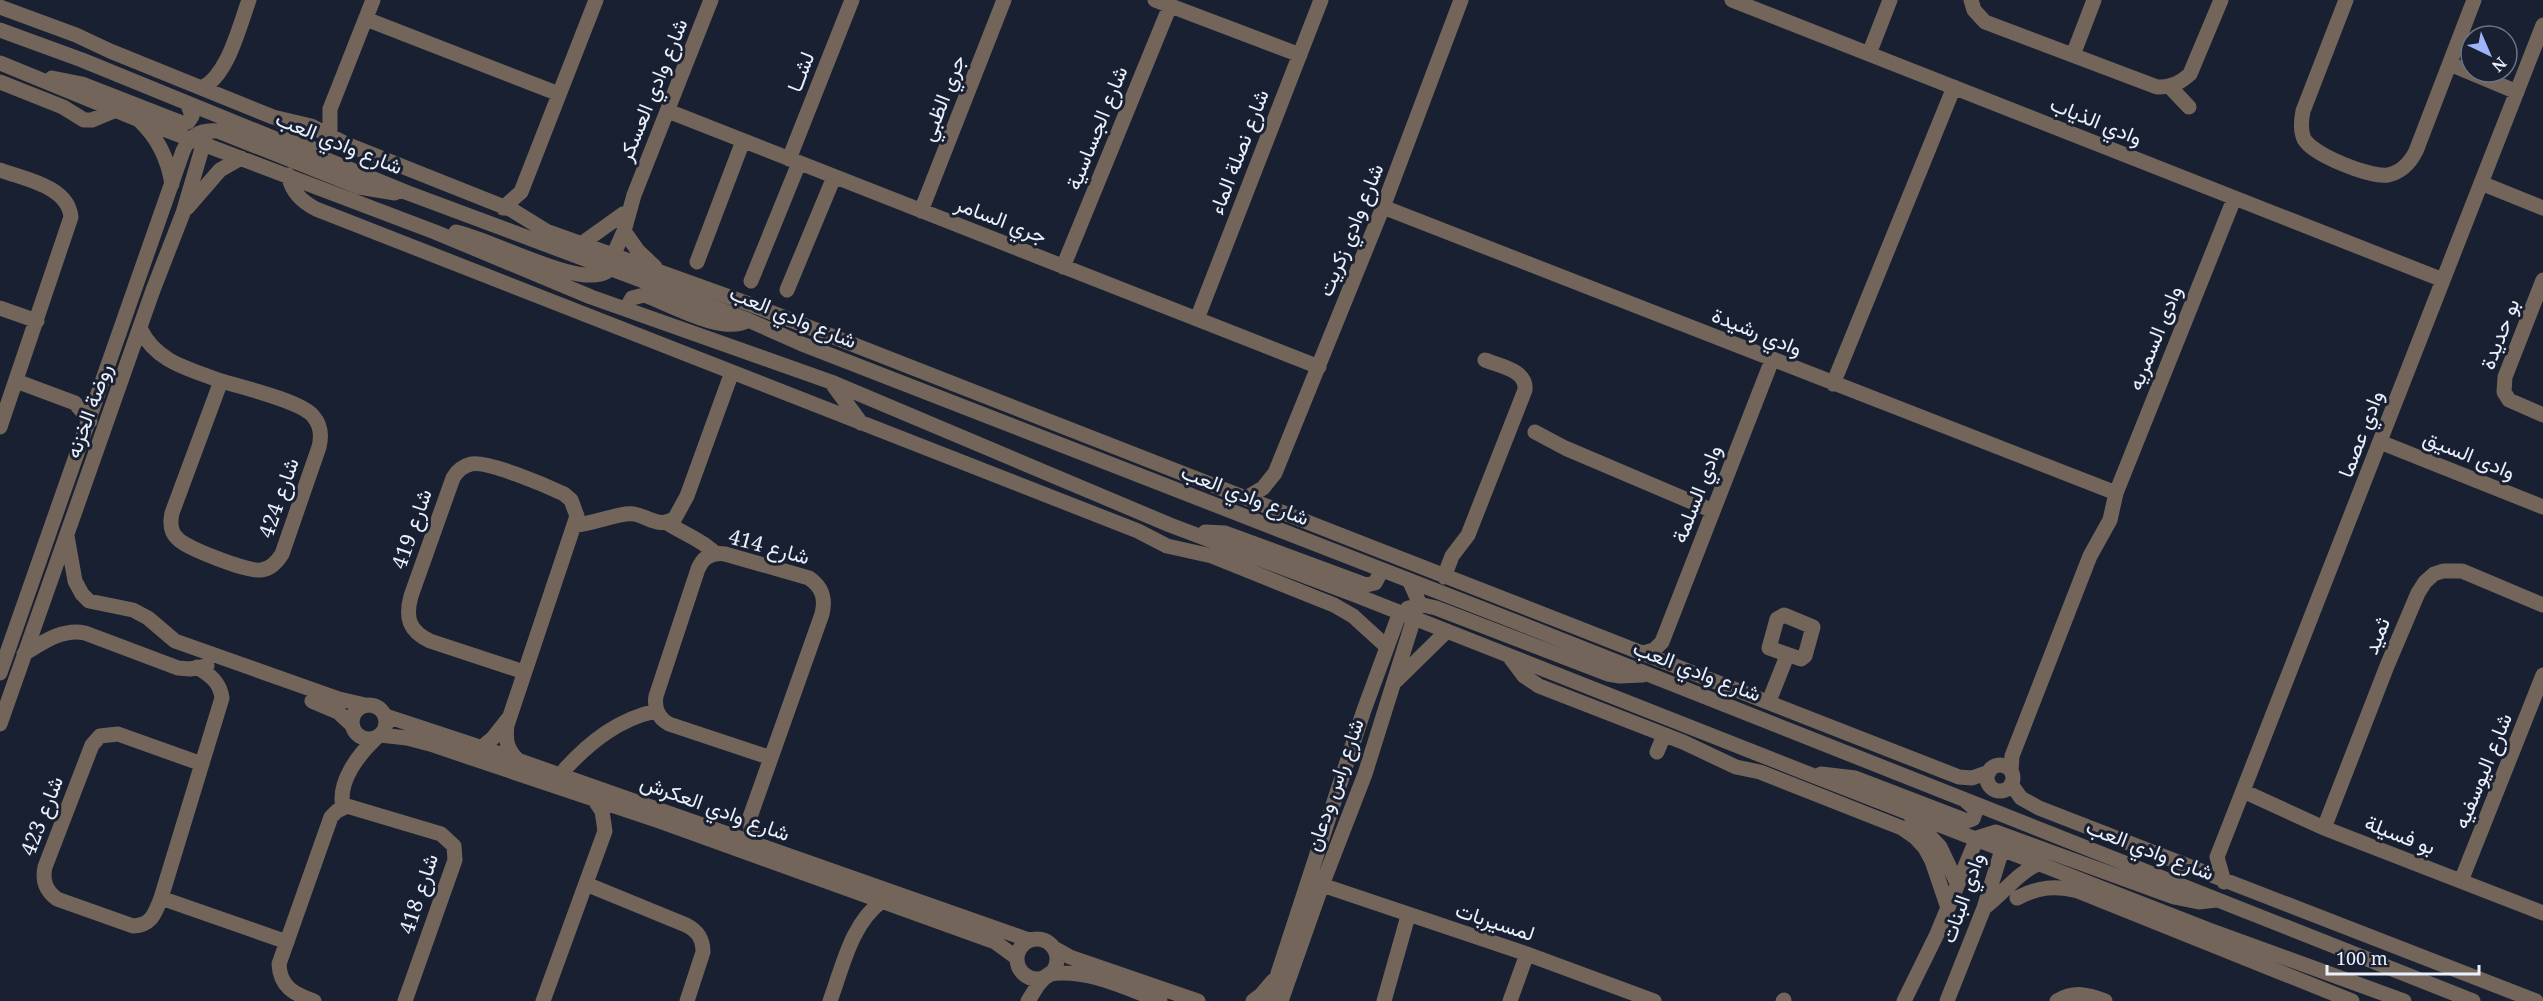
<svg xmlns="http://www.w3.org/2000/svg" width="2543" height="1001" font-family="'Noto Serif',Vazirmatn,serif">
<rect width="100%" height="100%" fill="#182031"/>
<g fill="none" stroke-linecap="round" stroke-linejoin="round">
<path stroke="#74655b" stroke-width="15" d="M 1155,0 L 1300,55
M 1732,0 L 2443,280
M 1971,0 L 1974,10 L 1985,22 L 2157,87 C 2172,87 2180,83 2190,74 L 2221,0
M 2346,0 L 2303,111 C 2301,121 2300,130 2304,139 C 2313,155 2371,178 2388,175 C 2402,172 2410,163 2416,151 L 2474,0
M 0,7 L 76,35 L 110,51 L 273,117 L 311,126 L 346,144 L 512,210 L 546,231 L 752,305 L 1959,777 L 1972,778 L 1989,772
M 366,19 L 559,94
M 0,30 L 82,60 L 408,193 L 748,320 L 802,344 L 1506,618 L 2473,1001
M 1869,54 L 1890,0
M 2073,55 L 2094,0
M 0,63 L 137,119 L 435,232 L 591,297 L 831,382 L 1170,525 L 1358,596 L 1809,774 L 2209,930 L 2404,1001
M 2450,64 L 2517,92
M 52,78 L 82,84 L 182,123 L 188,122 L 192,116 L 188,105
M 0,82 L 63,107 L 84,120 L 92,120 L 116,110
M 2170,87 L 2189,107
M 202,88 C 228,75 239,27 249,0
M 668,111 L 1319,367
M 278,119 L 318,154
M 140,121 C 158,138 168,159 172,184
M 330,136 L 330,109 L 373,0
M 789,159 L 852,0
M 0,170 C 24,179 68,186 71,217 L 0,427
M 288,175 C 292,192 301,201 316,209 L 1138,531 L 1167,546 L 1212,556 L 1334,605 L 1353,616 L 1387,647
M 2481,183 L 2543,208
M 1383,207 L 2116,493
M 187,208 L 220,170 L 241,158
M 503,208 L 521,192 L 596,0
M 921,211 L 1004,0
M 624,231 L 638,251 L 655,267
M 456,232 C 491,239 578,288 606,272 L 624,231 L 634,195 L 711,0
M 581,244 L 623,214
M 697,262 L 743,141
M 1063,267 L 1170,6
M 2543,280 L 2505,377 L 2504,392 L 2509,400 L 2543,415
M 751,281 L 799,163
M 787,290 L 834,177
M 0,308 L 37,321
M 626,309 L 632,298 L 644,295 C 670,304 724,336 748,320
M 1197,319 L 1321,0
M 141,330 C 156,362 190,369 221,381
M 16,381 L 75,403 L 90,421
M 221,381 C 241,387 301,401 313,416 C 321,425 322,435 319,447 L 282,554 C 277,562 271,569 261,570 C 248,572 186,548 178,539 C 170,532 170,522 172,513 Z
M 831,382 L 861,423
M 1833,384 L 1954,87
M 1535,432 L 1565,448 L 1713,511
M 2380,442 L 2543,507
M 1246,498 L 1263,488 L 1275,473 L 1383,207 L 1461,0
M 667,523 C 684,534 701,539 715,553
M 576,525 C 594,524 619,512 634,514 C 649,517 660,529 675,518 L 687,496 L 732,372
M 1205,532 L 1225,533 L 1366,585 L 1375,583 L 1382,570
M 67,536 L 75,581 L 82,594 L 89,601 L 133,610 L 148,618 L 175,641 L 339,699 L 365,705
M 1444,577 L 1452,556 L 1468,535 L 1525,390 C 1527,370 1500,366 1485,360
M 1408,608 L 1423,605 L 1436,608 L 1608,674 L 1620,676 L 1643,675
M 1784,615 L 1813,627 L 1805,656 L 1801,659 L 1769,648 L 1777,619 Z
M 1643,653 L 1654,650 L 1662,642 L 1772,360
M 24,654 C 42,643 62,628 85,633 L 178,668 L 190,669 L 207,666
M 1509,656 L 1524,676 L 1539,686 L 1683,742 L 1736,767 L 1760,772 L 1902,828 L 1915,837 L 1925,848 L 1932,861 L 1947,905
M 197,667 C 210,675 220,682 222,698 L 161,898 C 155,913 152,925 133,926 L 57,899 C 46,891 42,881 45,867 L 92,745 L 100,736 L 118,734 L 202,764
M 0,673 L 183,151 C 190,135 201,129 218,131 L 359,187 L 395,193
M 1396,681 L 1447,631
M 312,701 L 338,712 L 352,725
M 1769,701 L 1787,656
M352 722a17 17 0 1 1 34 0a17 17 0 1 1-34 0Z
M 386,716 L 486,749 L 1029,940
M 0,724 L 153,290 L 183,213 L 206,135
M 380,735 L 407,738 L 430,744 L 659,821 L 995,942 L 1017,958
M 481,748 L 493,738 L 508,719
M 1657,752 L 1664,735
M 520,762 C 507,751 505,741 507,725 L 577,516 L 571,500 L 564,494 C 547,486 487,460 471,464 C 463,466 457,471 453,478 L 411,596 C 405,618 409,631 430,641 L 524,672
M1987 778a13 13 0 1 1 26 0a13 13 0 1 1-26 0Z
M 565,769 C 591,741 619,719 656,711
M 2011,771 L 2012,756 L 2090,556 L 2110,520 L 2116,493 L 2234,199
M 1821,774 L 1855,778 L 1967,821 L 1973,819 L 1975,813 L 1974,808 L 1966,801
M 2011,784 L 2021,798 L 2039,808 L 2536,1001
M 2243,791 L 2324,828 L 2543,913
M 343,807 C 337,782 359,754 376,738
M 1910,815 L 1940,847 L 1957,883
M 2324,828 L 2387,666 L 2418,593 L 2425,582 L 2434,574 L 2443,571 L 2462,571 L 2543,605
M 1977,838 L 1996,832 L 2174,897 L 2199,902 L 2216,900
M 757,845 L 751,829 L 750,817 L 822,614 C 826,598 822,587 809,578 L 725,554 C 712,552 703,557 698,569 L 656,696 C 654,708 658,718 669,724 L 771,758
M 2461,881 L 2543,675
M 2224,882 L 2217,857 L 2543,25
M 586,884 L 686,925 C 698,931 703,939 703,952 L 687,1001
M 1322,885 L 1527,954 L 1654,1001
M 161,898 L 287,942
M 2017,898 C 2038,887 2055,885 2078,891 L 2352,1001
M 1984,908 C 2003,894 2018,872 2040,863
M1017 959a20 20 0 1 1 40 0a20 20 0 1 1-40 0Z
M 1054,948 L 1070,957 L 1198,1001
M 1049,974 C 1087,968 1126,988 1160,1001
M 314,1001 C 294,994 280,987 279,964 L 331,817 L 337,811 L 347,806 L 441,834 L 454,846 L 455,860 L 405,1001
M 543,1001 L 605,831 L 602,811 L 594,799
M 830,1001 C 843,966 851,924 882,901
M 1028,1001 L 1038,985 L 1046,976
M 1253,1001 L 1261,995 L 1273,981
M 1269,1001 L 1364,710 L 1400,612
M 1281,1001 L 1322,885 L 1365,774 L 1414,618 L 1418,600 L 1410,582
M 1384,1001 L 1408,916
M 1510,1001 L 1527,954
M 1783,1001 L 1784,1000
M 1904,1001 L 1937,934 L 1977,838
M 1947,1001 L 1984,908 L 2005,840
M 2057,1001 C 2074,991 2088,994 2105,1001"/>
</g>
<g text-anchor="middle" stroke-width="6" stroke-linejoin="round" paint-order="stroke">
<g font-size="21" fill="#eaf0fc" stroke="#182031">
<text transform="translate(801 72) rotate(-69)" y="7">لشــا</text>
<text transform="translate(653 90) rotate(-68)" y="7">شارع وادي العسكر</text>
<text transform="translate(943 98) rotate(-69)" y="7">جري الظبي</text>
<text transform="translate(2096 121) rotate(22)" y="7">وادي الذياب</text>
<text transform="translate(1097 128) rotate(-68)" y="7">شارع الجساسية</text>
<text transform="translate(339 143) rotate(22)" y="7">شارع وادي العب</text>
<text transform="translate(1239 152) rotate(-69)" y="7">شارع نصلة الماء</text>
<text transform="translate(1001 220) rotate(21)" y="7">جري السامر</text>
<text transform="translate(1351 230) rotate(-68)" y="7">شارع وادي زكريت</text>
<text transform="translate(793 317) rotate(22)" y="7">شارع وادي العب</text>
<text transform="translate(1757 332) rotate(22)" y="7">وادي رشيدة</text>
<text transform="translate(2500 334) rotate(-69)" y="7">بو حديدة</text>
<text transform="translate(2155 338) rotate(-68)" y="7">وادى السمريه</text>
<text transform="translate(89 411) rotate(-70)" y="7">روضة الخزنه</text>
<text transform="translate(2361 434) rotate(-69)" y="7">وادي عصما</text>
<text transform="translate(2469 455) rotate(22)" y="7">وادى السيق</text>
<text transform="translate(1697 494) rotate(-69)" y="7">وادي السلمة</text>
<text transform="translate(1245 495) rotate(21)" y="7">شارع وادي العب</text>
<text transform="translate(279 498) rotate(-71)" y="7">شارع 424</text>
<text transform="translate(412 529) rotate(-71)" y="7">شارع 419</text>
<text transform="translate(769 547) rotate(15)" y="7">شارع 414</text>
<text transform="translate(2377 636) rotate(-68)" y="7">ثميد</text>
<text transform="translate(1697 671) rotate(21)" y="7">شارع وادي العب</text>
<text transform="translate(2483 771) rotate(-68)" y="7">شارع اليوسفيه</text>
<text transform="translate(1335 785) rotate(-71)" y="7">شارع راس ودعان</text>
<text transform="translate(715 808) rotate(20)" y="7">شارع وادي العكرش</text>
<text transform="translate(42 816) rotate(-69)" y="7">شارع 423</text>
<text transform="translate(2400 835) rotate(21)" y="7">بو فسيلة</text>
<text transform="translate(2150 850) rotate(21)" y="7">شارع وادي العب</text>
<text transform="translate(419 894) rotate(-72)" y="7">شارع 418</text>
<text transform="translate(1963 898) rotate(-71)" y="7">وادي البنات</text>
<text transform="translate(1495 922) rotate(18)" y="7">لمسيربات</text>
</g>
</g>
<g transform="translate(2489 54) rotate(136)"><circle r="28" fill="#182031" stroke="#6c7382" stroke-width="1.5"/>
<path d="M0-4.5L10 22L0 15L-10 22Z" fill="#9db4fd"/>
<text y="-9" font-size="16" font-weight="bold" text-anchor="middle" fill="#eaf0fc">N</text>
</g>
<path d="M2327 965v9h152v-9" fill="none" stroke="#eaf0fc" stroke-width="3"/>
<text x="2336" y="965" font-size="18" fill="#eaf0fc" stroke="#182031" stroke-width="4.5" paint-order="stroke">100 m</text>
</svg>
